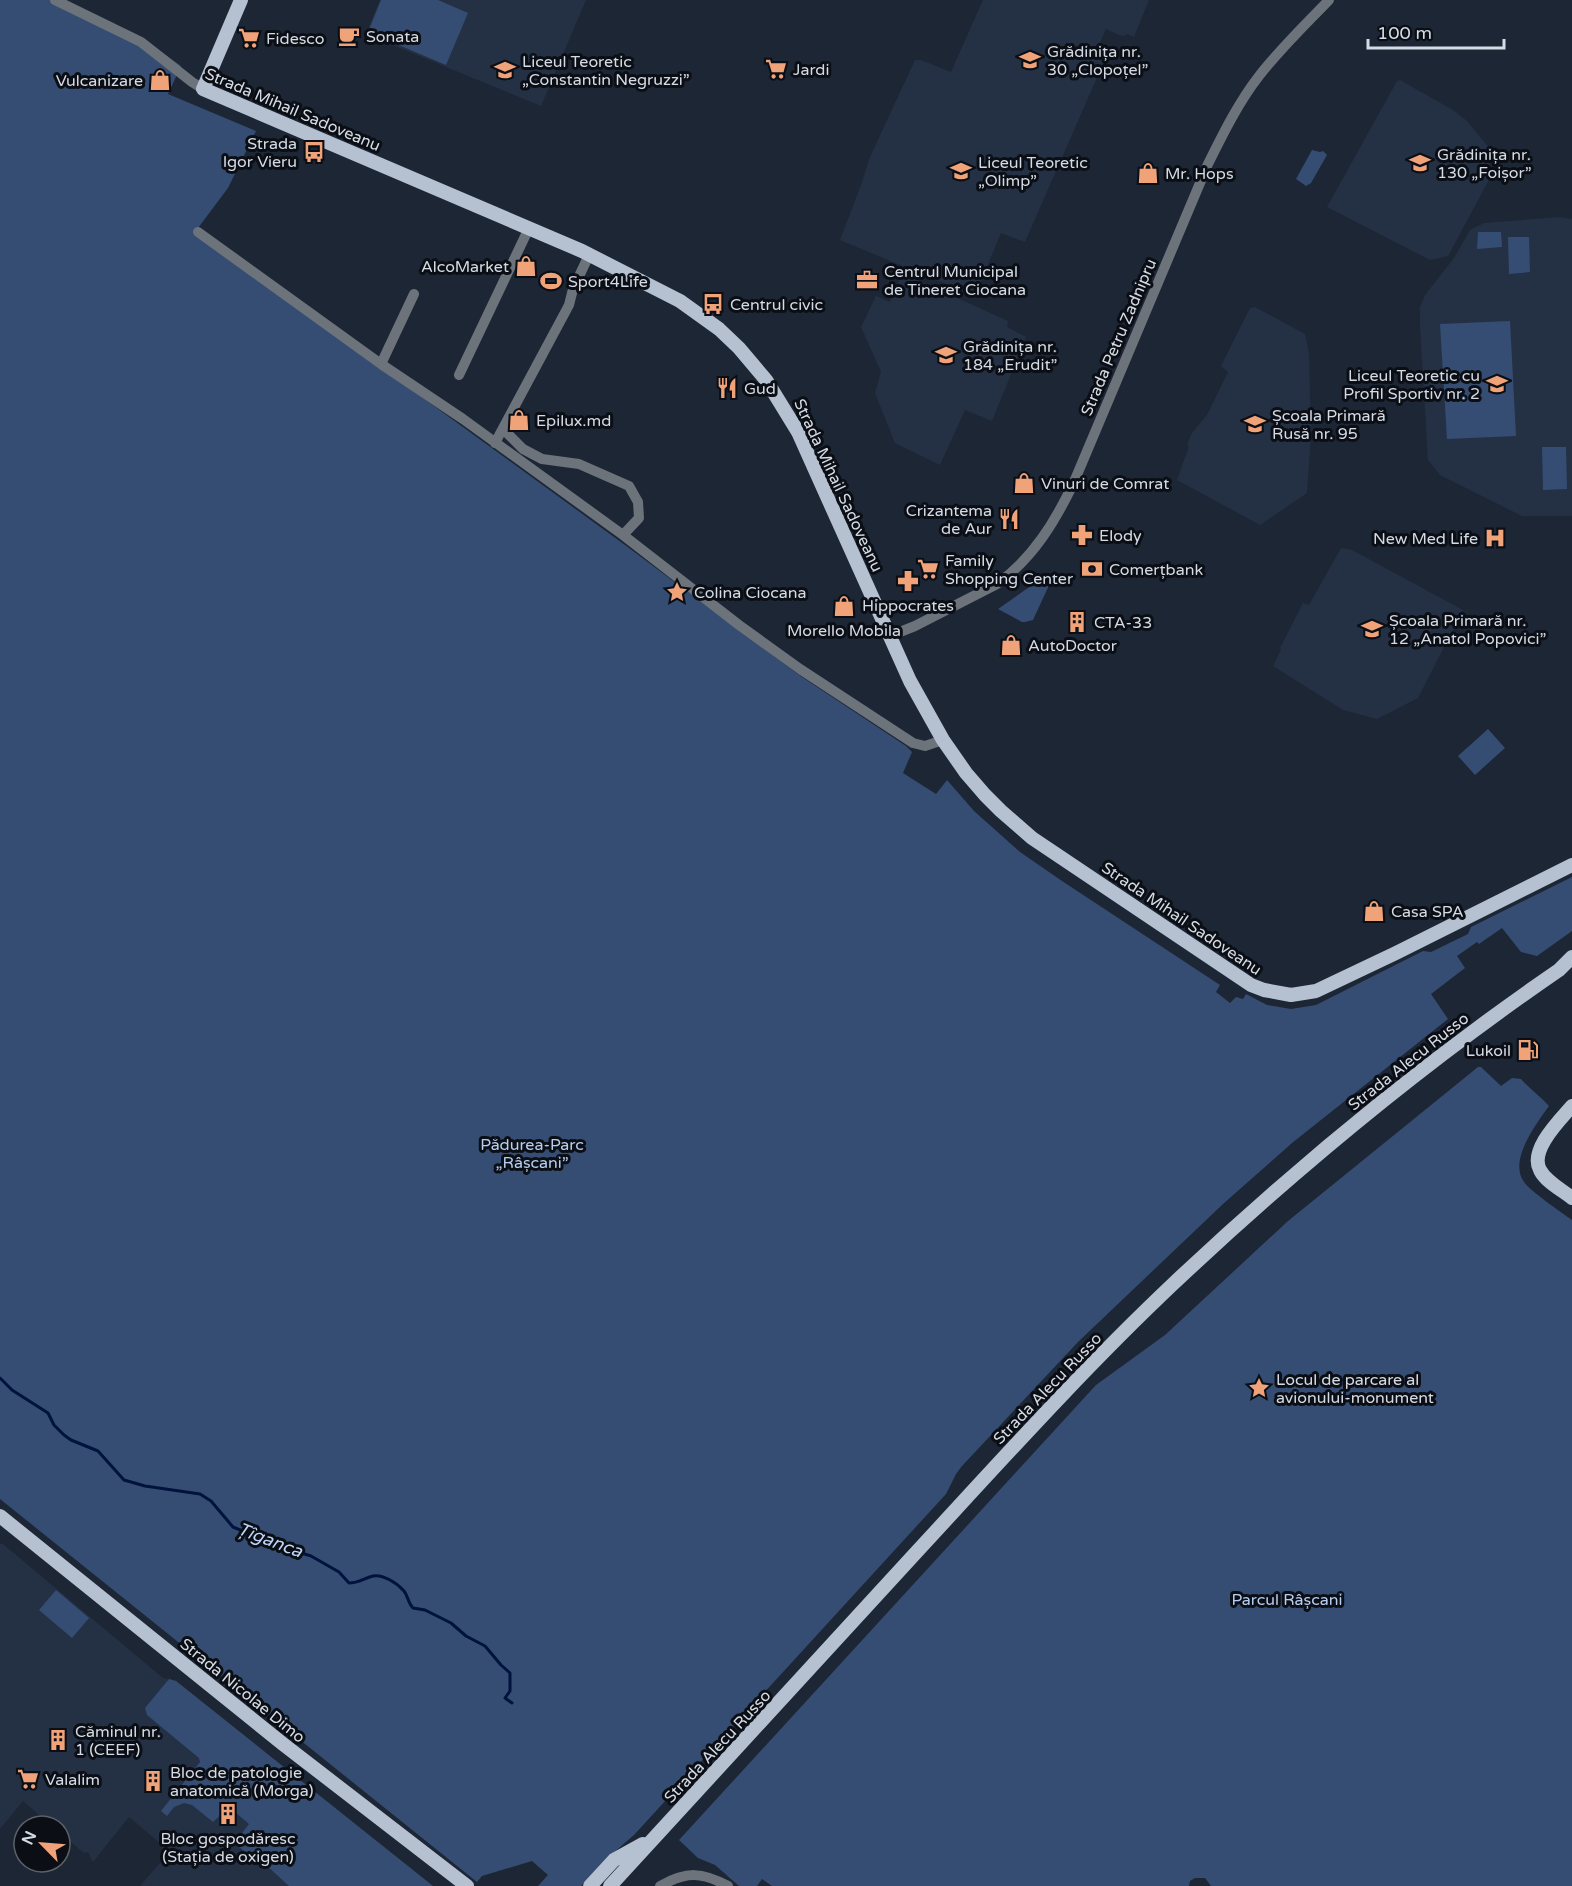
<svg xmlns="http://www.w3.org/2000/svg" width="1572" height="1886" font-family="'Varela Round',sans-serif">
<rect width="100%" height="100%" fill="#1c2635"/>
<path fill="#243145" d="M 380,0 L 586,0 L 541,106 L 366,34 Z
M 983,0 L 1149,0 L 1134,37 L 1126,34 L 1125,36 L 1119,35 L 1106,29 L 1096,52 L 1106,57 L 1025,242 L 1001,233 L 975,296 L 840,240 L 861,185 L 870,157 L 915,60 L 921,60 L 951,72 Z
M 1400,80 L 1453,110 L 1467,121 L 1490,149 L 1490,178 L 1448,256 L 1430,260 L 1327,207 L 1397,81 Z
M 1560,217 L 1572,219 L 1572,516 L 1522,516 L 1440,475 L 1428,460 L 1420,326 L 1420,307 L 1425,295 L 1454,258 L 1470,230 L 1484,223 Z
M 902,273 L 1008,321 L 1007,327 L 1026,337 L 992,421 L 965,410 L 940,465 L 895,443 L 875,393 L 881,372 L 861,327 L 876,296 L 890,302 Z
M 1255,307 L 1305,334 L 1309,353 L 1311,434 L 1307,493 L 1260,525 L 1177,480 L 1189,446 L 1187,444 L 1192,433 L 1207,415 L 1228,372 L 1221,366 L 1250,308 Z
M 1341,548 L 1352,550 L 1463,610 L 1418,698 L 1377,719 L 1343,710 L 1273,666 L 1281,650 L 1280,648 L 1303,603 L 1309,605 Z
M 0,1544 L 3,1544 L 163,1678 L 176,1681 L 433,1886 L 140,1886 L 164,1858 L 161,1844 L 129,1817 L 93,1862 L 88,1852 L 84,1853 L 60,1833 L 60,1826 L 52,1826 L 23,1801 L 0,1829 Z"/>
<path fill="#354d73" d="M 0,0 L 64,0 L 142,38 L 181,66 L 168,94 L 256,131 L 228,188 L 195,232 L 625,545 L 802,677 L 906,746 L 912,752 L 903,773 L 936,794 L 947,780 L 974,811 L 1020,852 L 1062,881 L 1220,985 L 1216,992 L 1230,1003 L 1236,997 L 1243,999 L 1246,994 L 1267,1005 L 1291,1009 L 1316,1005 L 1423,951 L 1431,952 L 1468,934 L 1471,927 L 1572,877 L 1572,931 L 1537,956 L 1521,952 L 1502,928 L 1479,944 L 1477,942 L 1457,956 L 1465,968 L 1431,994 L 1448,1019 L 1292,1143 L 1223,1204 L 1078,1342 L 962,1466 L 956,1474 L 946,1494 L 634,1835 L 604,1861 L 581,1886 L 538,1886 L 548,1875 L 532,1861 L 482,1876 L 477,1882 L 0,1499 Z
M 381,0 L 438,0 L 468,13 L 446,65 L 368,32 Z
M 1312,150 L 1320,152 L 1323,151 L 1327,155 L 1311,183 L 1306,186 L 1296,179 Z
M 1478,232 L 1501,232 L 1502,247 L 1477,249 Z
M 1508,237 L 1529,237 L 1530,272 L 1509,274 Z
M 1510,321 L 1516,436 L 1447,439 L 1440,324 Z
M 1542,447 L 1566,447 L 1567,489 L 1543,490 Z
M 1045,576 L 1050,578 L 1051,581 L 1033,620 L 1025,622 L 1022,622 L 998,609 Z
M 1488,729 L 1505,748 L 1475,775 L 1458,756 Z
M 1478,1067 L 1481,1067 L 1501,1086 L 1512,1078 L 1521,1079 C 1530,1089 1540,1096 1549,1106 C 1537,1123 1508,1160 1524,1182 C 1530,1191 1561,1212 1572,1220 L 1572,1886 L 1211,1886 L 1205,1878 L 1195,1878 L 1190,1881 L 1189,1886 L 772,1886 L 762,1879 L 757,1886 L 739,1886 L 715,1865 L 698,1858 L 679,1840 L 1096,1385 L 1165,1335 L 1288,1221 Z
M 56,1590 L 89,1618 L 72,1638 L 39,1610 Z
M 169,1679 L 176,1681 L 433,1886 L 289,1886 L 265,1864 L 260,1865 L 236,1844 L 236,1841 L 249,1824 L 229,1807 L 213,1822 L 192,1805 L 184,1803 L 174,1807 L 167,1816 L 161,1811 L 200,1762 L 199,1758 L 147,1715 L 145,1708 Z"/>
<g fill="none" stroke-linecap="round" stroke-linejoin="round">
<path stroke="#00133e" stroke-width="3" d="M 0,1378 L 12,1390 L 48,1413 L 54,1425 L 64,1435 L 71,1440 L 98,1451 L 124,1480 L 145,1486 L 200,1494 L 211,1501 L 233,1527 L 279,1546 L 311,1556 L 339,1572 L 349,1583 C 359,1583 364,1578 373,1576 C 383,1574 397,1583 404,1591 C 408,1596 408,1603 413,1608 L 425,1610 L 451,1623 L 466,1636 L 485,1646 L 501,1665 L 510,1673 L 510,1691 L 505,1698 L 512,1703"/>
<path stroke="#6d737b" stroke-width="10" d="M 55,0 L 141,42 L 192,82 L 203,89
M 198,232 L 381,364 L 463,419 L 623,535 L 739,625 L 800,669 L 913,743 L 925,746 L 943,740
M 381,364 L 414,294
M 459,375 L 529,228
M 503,429 L 523,449 L 542,459 L 579,464 L 629,486 L 638,502 L 639,518 L 623,535
M 495,443 L 569,305 L 573,289 L 589,255
M 890,636 L 915,626 L 997,584 C 1033,558 1055,522 1074,482 L 1208,164 C 1223,134 1238,103 1259,76 C 1280,49 1305,25 1329,0
M 660,1886 C 687,1871 702,1872 728,1886"/>
<path stroke="#b5c1d1" stroke-width="14" d="M 241,0 L 203,89 L 582,251 L 680,301 L 719,329 L 739,348 L 766,380 L 798,432 L 910,681 L 943,740 L 966,773 L 985,795 L 1001,811 L 1032,838 L 1251,985 L 1264,990 L 1291,995 L 1316,991 L 1396,953 L 1572,865
M 1572,1106 C 1560,1120 1529,1150 1540,1170 C 1546,1182 1562,1190 1572,1198
M 0,1516 L 283,1744 L 467,1886
M 590,1886 L 614,1860 L 643,1844
M 610,1886 C 710,1777 811,1668 911,1558 C 997,1465 1081,1371 1173,1284 C 1294,1170 1422,1064 1559,970 L 1572,957"/>
</g>
<defs>
<symbol id="cafe-bare" viewBox="-9 -9 18 18"><path d="M-5.5-4.5H6V0H3Q3 3.5 0 3.5H-2.5Q-5.5 3.5-5.5 0ZM3-3.2v2h1.7v-2ZM-6 4.5H4V6H-6Z" fill="#f0a279" stroke="#0b0f15" stroke-width="2.5" paint-order="stroke"/></symbol>
<symbol id="supermarket-bare" viewBox="-9 -9 18 18"><path d="M-6-5.5h2.5l.6 2H6L4.5 2H-2.5L-4.4-4H-6ZM-1.5 3.2a1.3 1.3 0 1 0 .1 0ZM3 3.2a1.3 1.3 0 1 0 .1 0Z" fill="#f0a279" stroke="#0b0f15" stroke-width="2.5" paint-order="stroke"/></symbol>
<symbol id="school-bare" viewBox="-9 -9 18 18"><path d="M0-5L7-2L0 1L-7-2ZM-4 1L0 2.5L4 1V4Q0 6-4 4Z" fill="#f0a279" stroke="#0b0f15" stroke-width="2.5" paint-order="stroke"/></symbol>
<symbol id="shop-bare" viewBox="-9 -9 18 18"><path d="M-5-2.5h2.3a2.7 3.5 0 0 1 5.4 0H5L5.5 6h-11ZM-1.5-2.5h3a1.5 2.3 0 0 0-3 0Z" fill="#f0a279" stroke="#0b0f15" stroke-width="2.5" paint-order="stroke"/></symbol>
<symbol id="bus-bare" viewBox="-9 -9 18 18"><path d="M-5-6H5V4H4V6H2V4H-2V6H-4V4H-5ZM-3.5-4V0h7V-4ZM-3.5 1.2v1.5H-2V1.2ZM2 1.2v1.5H3.5V1.2Z" fill="#f0a279" stroke="#0b0f15" stroke-width="2.5" paint-order="stroke"/></symbol>
<symbol id="office-bare" viewBox="-9 -9 18 18"><path d="M-6-3h4V-5.5h4V-3h4V5H-6ZM-1-4.5V-3h2v-1.5ZM-6 0V1H6V0Z" fill="#f0a279" stroke="#0b0f15" stroke-width="2.5" paint-order="stroke"/></symbol>
<symbol id="stadium-bare" viewBox="-9 -9 18 18"><path d="M0-5a6.5 5 0 1 0 0 10a6.5 5 0 1 0 0-10ZM-3.5-1.8h7v3.6h-7Z" fill="#f0a279" stroke="#0b0f15" stroke-width="2.5" paint-order="stroke"/></symbol>
<symbol id="restaurant-bare" viewBox="-9 -9 18 18"><path d="M-5-6h1v4h1v-4h1v4h1v-4h1v5L-1.5 .5V6h-2V.5L-5-1ZM5-6V6H3V1.5H1.5Q1.5-4 5-6Z" fill="#f0a279" stroke="#0b0f15" stroke-width="2.5" paint-order="stroke"/></symbol>
<symbol id="pharmacy-bare" viewBox="-9 -9 18 18"><path d="M-2-6h4v4h4v4h-4v4h-4v-4h-4v-4h4Z" fill="#f0a279" stroke="#0b0f15" stroke-width="2.5" paint-order="stroke"/></symbol>
<symbol id="hospital-bare" viewBox="-9 -9 18 18"><path d="M-5-5h3v3.5h4V-5h3V5h-3V1.5h-4V5h-3Z" fill="#f0a279" stroke="#0b0f15" stroke-width="2.5" paint-order="stroke"/></symbol>
<symbol id="bank-bare" viewBox="-9 -9 18 18"><path d="M-6-4H6V4H-6ZM0-2.3a2.3 2.3 0 1 0 0 4.6a2.3 2.3 0 1 0 0-4.6Z" fill="#f0a279" stroke="#0b0f15" stroke-width="2.5" paint-order="stroke"/></symbol>
<symbol id="sight-bare" viewBox="-9 -9 18 18"><path d="M0-6L1.8-2.2L6-1.7L2.9 1.2L3.7 5.4L0 3.3L-3.7 5.4L-2.9 1.2L-6-1.7L-1.8-2.2Z" fill="#f0a279" stroke="#0b0f15" stroke-width="2.5" paint-order="stroke"/></symbol>
<symbol id="building-bare" viewBox="-9 -9 18 18"><path d="M-4-6H4V6H1V3H-1V6H-4ZM-2.5-4.3h1.7v1.8h-1.7ZM.8-4.3h1.7v1.8H.8ZM-2.5-1h1.7V.8h-1.7ZM.8-1h1.7V.8H.8Z" fill="#f0a279" stroke="#0b0f15" stroke-width="2.5" paint-order="stroke"/></symbol>
<symbol id="fuel-bare" viewBox="-9 -9 18 18"><path d="M-5.5-6h7V0h2V4h1.3V-2.5L3-4.5l.8-.8L6-3V5H2.5V1h-1V6h-7ZM-4.2-4.7v3.2H.2V-4.7Z" fill="#f0a279" stroke="#0b0f15" stroke-width="2.5" paint-order="stroke"/></symbol>
</defs>
<g fill-rule="evenodd">
<use href="#cafe-bare" x="334" y="21" width="30" height="30"/>
<use href="#supermarket-bare" x="234" y="23" width="30" height="30"/>
<use href="#school-bare" x="1015" y="45" width="30" height="30"/>
<use href="#supermarket-bare" x="761" y="54" width="30" height="30"/>
<use href="#school-bare" x="490" y="55" width="30" height="30"/>
<use href="#shop-bare" x="145" y="65" width="30" height="30"/>
<use href="#bus-bare" x="299" y="137" width="30" height="30"/>
<use href="#school-bare" x="1405" y="148" width="30" height="30"/>
<use href="#school-bare" x="946" y="156" width="30" height="30"/>
<use href="#shop-bare" x="1133" y="158" width="30" height="30"/>
<use href="#shop-bare" x="511" y="251" width="30" height="30"/>
<use href="#office-bare" x="852" y="265" width="30" height="30"/>
<use href="#stadium-bare" x="536" y="266" width="30" height="30"/>
<use href="#bus-bare" x="698" y="289" width="30" height="30"/>
<use href="#school-bare" x="931" y="340" width="30" height="30"/>
<use href="#school-bare" x="1482" y="369" width="30" height="30"/>
<use href="#restaurant-bare" x="712" y="373" width="30" height="30"/>
<use href="#shop-bare" x="504" y="405" width="30" height="30"/>
<use href="#school-bare" x="1240" y="409" width="30" height="30"/>
<use href="#shop-bare" x="1009" y="468" width="30" height="30"/>
<use href="#restaurant-bare" x="994" y="504" width="30" height="30"/>
<use href="#pharmacy-bare" x="1067" y="520" width="30" height="30"/>
<use href="#hospital-bare" x="1480" y="523" width="30" height="30"/>
<use href="#supermarket-bare" x="913" y="554" width="30" height="30"/>
<use href="#bank-bare" x="1077" y="554" width="30" height="30"/>
<use href="#pharmacy-bare" x="893" y="566" width="30" height="30"/>
<use href="#sight-bare" x="662" y="577" width="30" height="30"/>
<use href="#shop-bare" x="829" y="591" width="30" height="30"/>
<use href="#building-bare" x="1062" y="607" width="30" height="30"/>
<use href="#school-bare" x="1357" y="614" width="30" height="30"/>
<use href="#shop-bare" x="996" y="630" width="30" height="30"/>
<use href="#shop-bare" x="1359" y="896" width="30" height="30"/>
<use href="#fuel-bare" x="1513" y="1035" width="30" height="30"/>
<use href="#sight-bare" x="1244" y="1373" width="30" height="30"/>
<use href="#building-bare" x="43" y="1725" width="30" height="30"/>
<use href="#supermarket-bare" x="13" y="1764" width="30" height="30"/>
<use href="#building-bare" x="138" y="1766" width="30" height="30"/>
<use href="#building-bare" x="213" y="1799" width="30" height="30"/>
</g>
<g text-anchor="middle" stroke-width="6" stroke-linejoin="round" paint-order="stroke">
<g font-size="16" fill="#d5dbe5" stroke="#0b0f15" text-anchor="start">
<text x="366" y="42">Sonata</text>
<text x="266" y="44">Fidesco</text>
<text x="1047" y="57">Grădinița nr.<tspan x="1047" dy="18">30 „Clopoțel”</tspan></text>
<text x="522" y="67">Liceul Teoretic<tspan x="522" dy="18">„Constantin Negruzzi”</tspan></text>
<text x="793" y="75">Jardi</text>
<text x="143" y="86" text-anchor="end">Vulcanizare</text>
<text x="297" y="149" text-anchor="end">Strada<tspan x="297" dy="18">Igor Vieru</tspan></text>
<text x="1437" y="160">Grădinița nr.<tspan x="1437" dy="18">130 „Foișor”</tspan></text>
<text x="978" y="168">Liceul Teoretic<tspan x="978" dy="18">„Olimp”</tspan></text>
<text x="1165" y="179">Mr. Hops</text>
<text x="509" y="272" text-anchor="end">AlcoMarket</text>
<text x="884" y="277">Centrul Municipal<tspan x="884" dy="18">de Tineret Ciocana</tspan></text>
<text x="568" y="287">Sport4Life</text>
<text x="730" y="310">Centrul civic</text>
<text x="963" y="352">Grădinița nr.<tspan x="963" dy="18">184 „Erudit”</tspan></text>
<text x="1480" y="381" text-anchor="end">Liceul Teoretic cu<tspan x="1480" dy="18">Profil Sportiv nr. 2</tspan></text>
<text x="744" y="394">Gud</text>
<text x="1272" y="421">Școala Primară<tspan x="1272" dy="18">Rusă nr. 95</tspan></text>
<text x="536" y="426">Epilux.md</text>
<text x="1041" y="489">Vinuri de Comrat</text>
<text x="992" y="516" text-anchor="end">Crizantema<tspan x="992" dy="18">de Aur</tspan></text>
<text x="1099" y="541">Elody</text>
<text x="1478" y="544" text-anchor="end">New Med Life</text>
<text x="945" y="566">Family<tspan x="945" dy="18">Shopping Center</tspan></text>
<text x="1109" y="575">Comerțbank</text>
<text x="694" y="598">Colina Ciocana</text>
<text x="908" y="611" text-anchor="middle">Hippocrates</text>
<text x="1389" y="626">Școala Primară nr.<tspan x="1389" dy="18">12 „Anatol Popovici”</tspan></text>
<text x="1094" y="628">CTA-33</text>
<text x="844" y="636" text-anchor="middle">Morello Mobila</text>
<text x="1028" y="651">AutoDoctor</text>
<text x="1391" y="917">Casa SPA</text>
<text x="1511" y="1056" text-anchor="end">Lukoil</text>
<text x="1276" y="1385">Locul de parcare al<tspan x="1276" dy="18">avionului-monument</tspan></text>
<text x="75" y="1737">Căminul nr.<tspan x="75" dy="18">1 (CEEF)</tspan></text>
<text x="170" y="1778">Bloc de patologie<tspan x="170" dy="18">anatomică (Morga)</tspan></text>
<text x="45" y="1785">Valalim</text>
<text x="228" y="1844" text-anchor="middle">Bloc gospodăresc<tspan x="228" dy="18">(Stația de oxigen)</tspan></text>
</g>
<g font-size="16" fill="#d5dbe5" stroke="#0b0f15">
<text transform="translate(293 109) rotate(23)" y="6">Strada Mihail Sadoveanu</text>
<text transform="translate(1118 337) rotate(-67)" y="6">Strada Petru Zadnipru</text>
<text transform="translate(839 485) rotate(65)" y="6">Strada Mihail Sadoveanu</text>
<text transform="translate(1182 918) rotate(34)" y="6">Strada Mihail Sadoveanu</text>
<text transform="translate(1408 1061) rotate(-38)" y="6">Strada Alecu Russo</text>
<text transform="translate(1047 1388) rotate(-46)" y="6">Strada Alecu Russo</text>
<text transform="translate(243 1690) rotate(39)" y="6">Strada Nicolae Dimo</text>
<text transform="translate(717 1746) rotate(-47)" y="6">Strada Alecu Russo</text>
</g>
<g font-size="16" fill="#b6cef1" stroke="#0b0f15">
<text x="532" y="1150">Pădurea-Parc<tspan x="532" dy="18">„Râșcani”</tspan></text>
<text x="1287" y="1605">Parcul Râșcani</text>
</g>
<g font-size="18" font-style="italic" fill="#bed6fa" stroke="#0b0f15">
<text transform="translate(270 1540) rotate(21)" y="6">Țîganca</text>
</g>
</g>
<g transform="translate(42 1844) rotate(295)"><circle r="28" fill="#0b0f15" stroke="#5c6168" stroke-width="1.5"/>
<path d="M0-4.5L10 22L0 15L-10 22Z" fill="#f0a279"/>
<text y="-9" font-size="16" font-weight="bold" text-anchor="middle" fill="#d5dbe5">N</text>
</g>
<path d="M1368 39v9h136v-9" fill="none" stroke="#d5dbe5" stroke-width="3"/>
<text x="1377" y="39" font-size="18" fill="#d5dbe5" stroke="#0b0f15" stroke-width="4.5" paint-order="stroke">100 m</text>
</svg>
